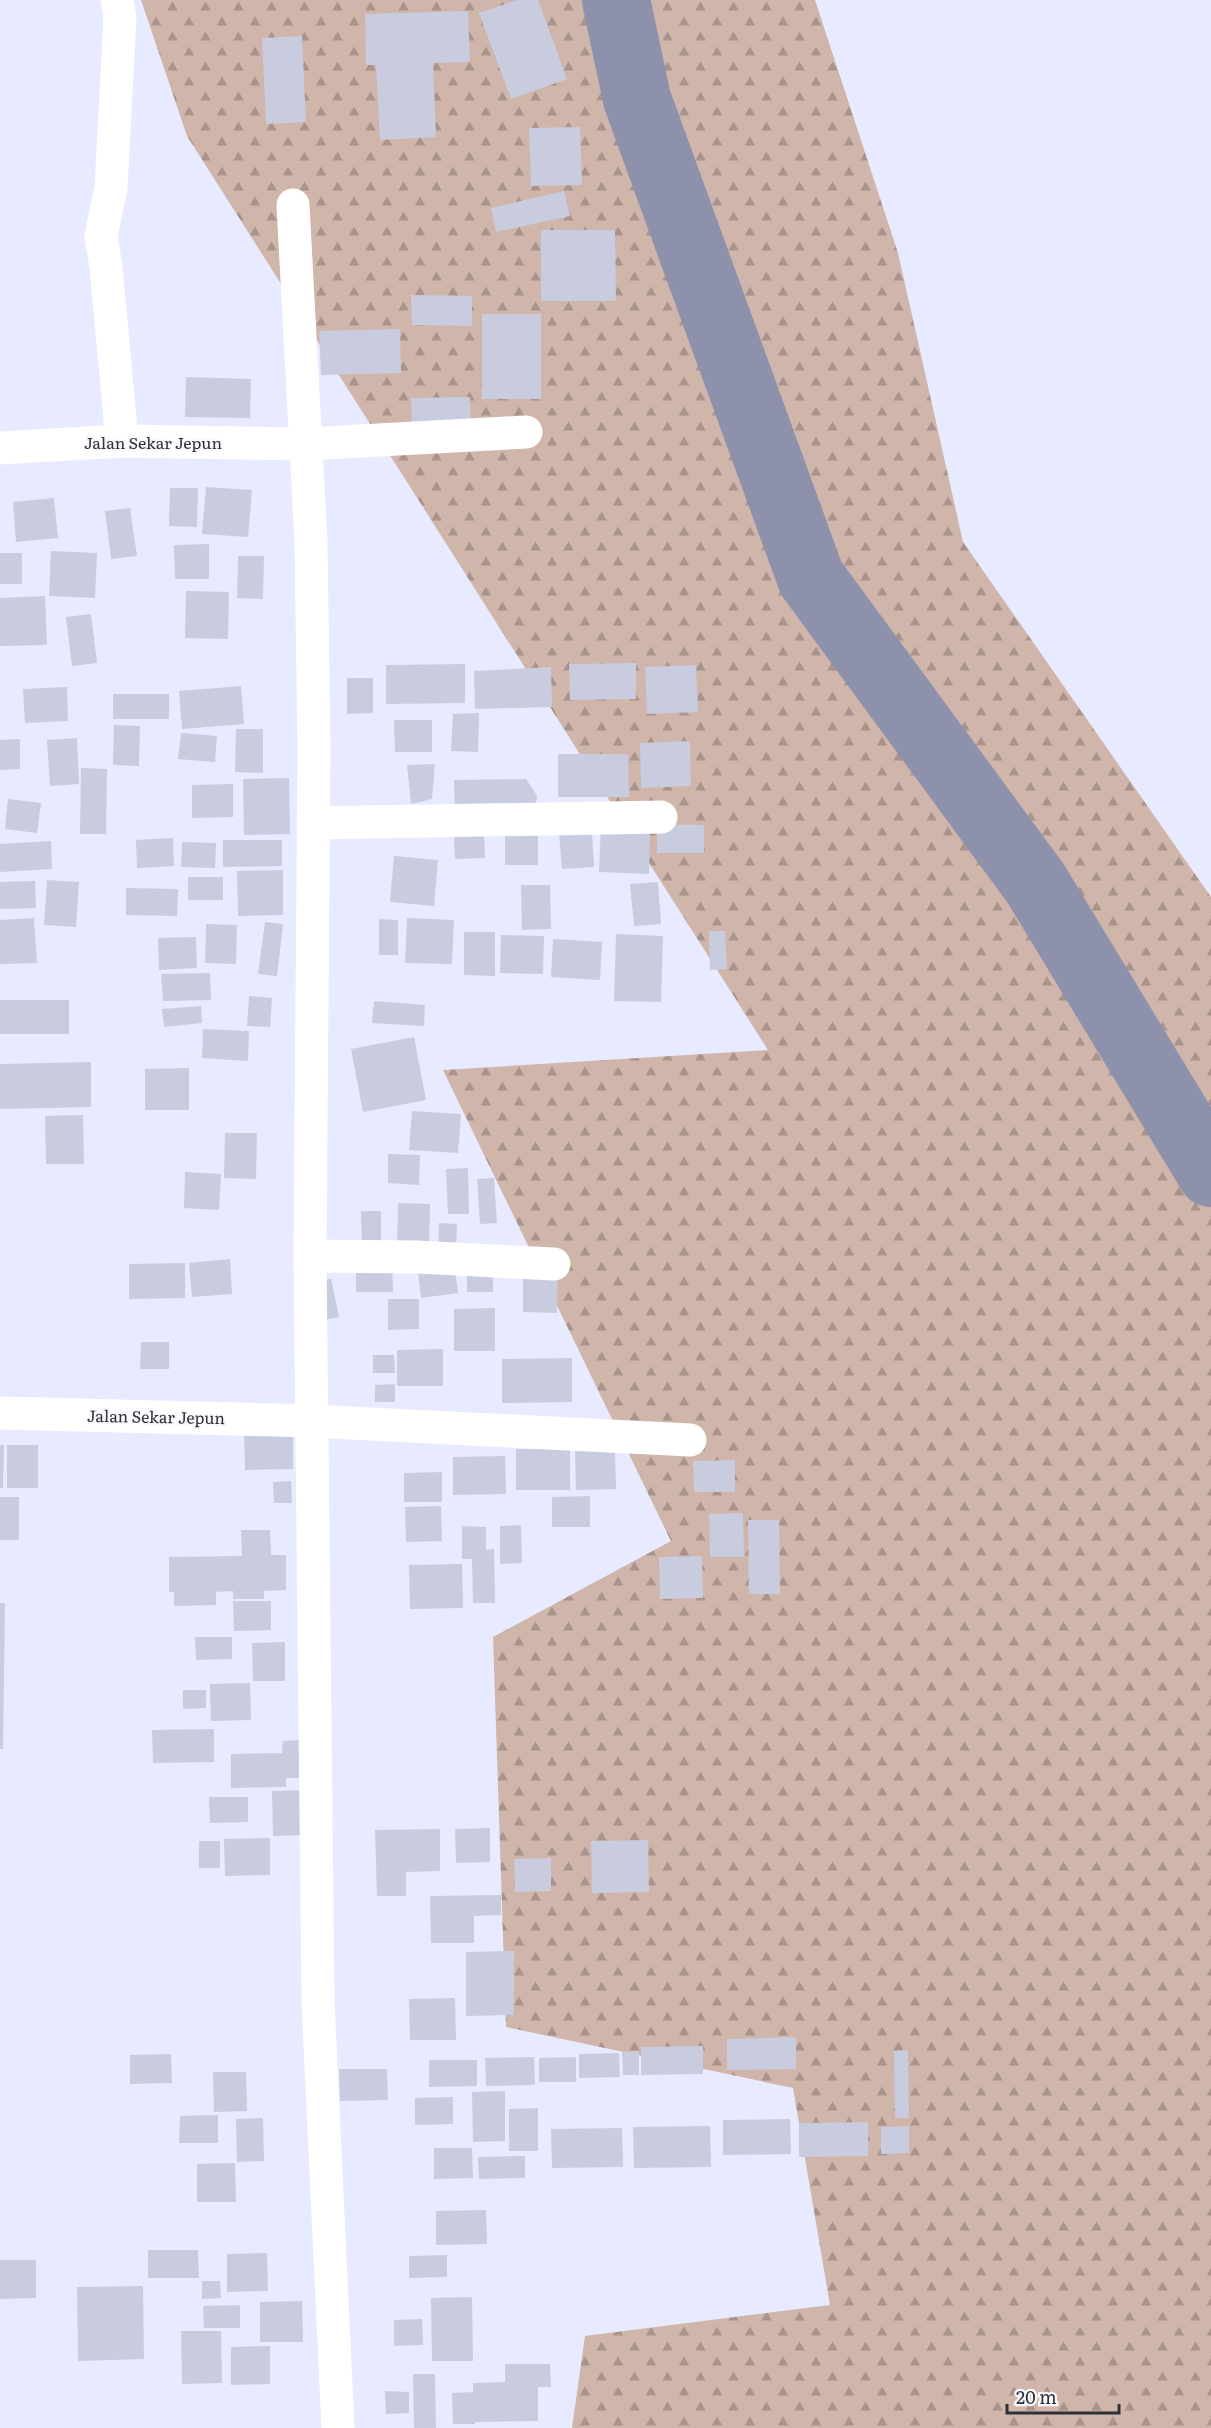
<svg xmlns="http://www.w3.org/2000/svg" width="1211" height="2428" font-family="Literata,serif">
<defs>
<pattern id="forest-firs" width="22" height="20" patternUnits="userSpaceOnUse" patternTransform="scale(1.5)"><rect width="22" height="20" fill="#d0b5aa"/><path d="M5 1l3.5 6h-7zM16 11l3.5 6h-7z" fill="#a9948b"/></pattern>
</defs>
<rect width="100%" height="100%" fill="#e8eaff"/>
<path fill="url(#forest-firs)" d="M 141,0 L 815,0 L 898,253 L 963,542 L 1211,897 L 1211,2428 L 572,2428 L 585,2336 L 830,2305 L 793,2088 L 506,2027 L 493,1637 L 671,1541 L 443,1070 L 768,1050 L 187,136 Z"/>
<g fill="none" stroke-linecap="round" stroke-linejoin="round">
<path stroke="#8e91ac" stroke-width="68" d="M 616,0 L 637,99 L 811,578 L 1036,884 L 1211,1173"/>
</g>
<path fill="#c9cbdf" d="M 517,0 L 538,0 L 567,79 L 511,99 L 479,13 Z
M 468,11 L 470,62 L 433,63 L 436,137 L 380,140 L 376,65 L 366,65 L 365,14 Z
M 302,36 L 306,122 L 266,124 L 262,38 Z
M 580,127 L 582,185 L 531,186 L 529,128 Z
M 564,191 L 570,216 L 496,232 L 491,208 Z
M 541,230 L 615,230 L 616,301 L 541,301 Z
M 411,295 L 472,296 L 472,326 L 412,325 Z
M 482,314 L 541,314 L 541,399 L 482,399 Z
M 400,329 L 401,373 L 321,375 L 319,331 Z
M 186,377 L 251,379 L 250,418 L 185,417 Z
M 470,397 L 471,431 L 412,432 L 411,398 Z
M 206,487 L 252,490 L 248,537 L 202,534 Z
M 170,488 L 198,488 L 197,527 L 169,526 Z
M 54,498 L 58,538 L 16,542 L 13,502 Z
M 130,508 L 137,556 L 111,559 L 105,511 Z
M 209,544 L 209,579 L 175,579 L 174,545 Z
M 51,551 L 97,553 L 95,598 L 49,596 Z
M 0,553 L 22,553 L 22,584 L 0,584 Z
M 238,556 L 264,556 L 263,599 L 237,598 Z
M 186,591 L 229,592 L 228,639 L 185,638 Z
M 45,596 L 47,645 L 0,646 L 0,598 Z
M 91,614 L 97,663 L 72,666 L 66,617 Z
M 636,663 L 636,699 L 570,700 L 569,664 Z
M 465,664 L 465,703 L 386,704 L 386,665 Z
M 696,665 L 698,712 L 647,714 L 645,667 Z
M 551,667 L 552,707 L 475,709 L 474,671 Z
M 347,678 L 373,678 L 373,713 L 347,714 Z
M 241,686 L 244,724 L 182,729 L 179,691 Z
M 67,687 L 68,721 L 25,723 L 23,689 Z
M 113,694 L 169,694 L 169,719 L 113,719 Z
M 479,713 L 478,752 L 451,751 L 453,714 Z
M 394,720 L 432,720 L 432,752 L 395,752 Z
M 114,725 L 140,726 L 139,766 L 113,765 Z
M 236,729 L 263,729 L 263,773 L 235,772 Z
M 181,733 L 217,736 L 215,762 L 178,759 Z
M 77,738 L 79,784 L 50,786 L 47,740 Z
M 20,739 L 20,769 L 0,770 L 0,740 Z
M 690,741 L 691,786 L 641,788 L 640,743 Z
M 558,754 L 628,754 L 629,797 L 558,797 Z
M 435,764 L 432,799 L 411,804 L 407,765 Z
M 81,768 L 107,769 L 106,834 L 80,834 Z
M 289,778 L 290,834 L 244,835 L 243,779 Z
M 526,779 L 537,796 L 534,816 L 455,816 L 454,780 Z
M 233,784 L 233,817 L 192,818 L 192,785 Z
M 8,799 L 41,803 L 37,833 L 5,829 Z
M 601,823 L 650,825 L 649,874 L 599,872 Z
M 657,824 L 704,825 L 704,853 L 657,853 Z
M 592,832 L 594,867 L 562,869 L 559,833 Z
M 484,833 L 485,858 L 455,859 L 454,835 Z
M 505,833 L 538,833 L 538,865 L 505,865 Z
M 173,838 L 174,866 L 137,868 L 136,840 Z
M 223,840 L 282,840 L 282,866 L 223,867 Z
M 51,841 L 52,869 L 0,872 L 0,844 Z
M 182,842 L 216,843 L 215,868 L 181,867 Z
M 394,856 L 438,860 L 434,906 L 390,902 Z
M 283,870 L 283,915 L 238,916 L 237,871 Z
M 188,877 L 223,877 L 223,900 L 188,900 Z
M 47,880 L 79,882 L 76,927 L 44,925 Z
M 35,881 L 36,908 L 0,909 L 0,882 Z
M 658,882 L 661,924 L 634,926 L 630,884 Z
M 521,885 L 550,885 L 551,929 L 522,930 Z
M 126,888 L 178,889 L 177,916 L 126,915 Z
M 34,918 L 37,963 L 0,964 L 0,920 Z
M 407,918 L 454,920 L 452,964 L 405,963 Z
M 379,919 L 398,920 L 398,955 L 379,955 Z
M 265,922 L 283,924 L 277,976 L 258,974 Z
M 206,924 L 237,925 L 236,964 L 205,963 Z
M 709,931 L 725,931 L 727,969 L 710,970 Z
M 464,932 L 495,932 L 495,976 L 464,975 Z
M 616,934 L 663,936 L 661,1002 L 614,1001 Z
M 501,935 L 544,936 L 543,974 L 500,973 Z
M 196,937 L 197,968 L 159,970 L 158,938 Z
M 553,939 L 602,942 L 600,980 L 551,977 Z
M 210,973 L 211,1000 L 163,1001 L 161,974 Z
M 249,996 L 272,998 L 270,1027 L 247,1026 Z
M 0,1000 L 69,1000 L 69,1034 L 0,1034 Z
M 374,1001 L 425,1005 L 424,1026 L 372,1023 Z
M 201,1006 L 202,1023 L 164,1027 L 162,1009 Z
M 203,1029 L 249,1031 L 248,1061 L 202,1058 Z
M 414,1037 L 426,1100 L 363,1112 L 351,1049 Z
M 91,1062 L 91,1107 L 0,1109 L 0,1064 Z
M 189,1068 L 189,1110 L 145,1110 L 145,1069 Z
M 412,1111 L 461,1114 L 458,1153 L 409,1150 Z
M 83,1115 L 84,1164 L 46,1164 L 45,1116 Z
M 225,1133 L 257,1133 L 256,1179 L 224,1178 Z
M 388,1154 L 420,1155 L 419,1185 L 388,1183 Z
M 468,1168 L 469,1214 L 448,1214 L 446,1169 Z
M 185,1172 L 221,1174 L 219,1210 L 184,1208 Z
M 494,1178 L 497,1223 L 480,1224 L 477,1179 Z
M 398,1203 L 430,1204 L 429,1245 L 397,1245 Z
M 361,1211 L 381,1211 L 381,1241 L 362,1242 Z
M 439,1223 L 457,1224 L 456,1254 L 438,1254 Z
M 230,1259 L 232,1294 L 192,1297 L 189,1263 Z
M 356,1262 L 392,1262 L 393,1292 L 356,1292 Z
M 185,1263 L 185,1298 L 129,1299 L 129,1264 Z
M 455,1268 L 458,1293 L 421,1298 L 418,1272 Z
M 467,1269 L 493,1269 L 493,1292 L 467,1292 Z
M 523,1274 L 558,1274 L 557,1313 L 523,1312 Z
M 331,1278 L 339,1317 L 314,1322 L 314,1285 Z
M 388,1299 L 419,1299 L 419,1329 L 388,1330 Z
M 495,1308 L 495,1351 L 454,1351 L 454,1309 Z
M 141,1342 L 169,1342 L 169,1369 L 140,1369 Z
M 443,1349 L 443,1386 L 397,1386 L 397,1350 Z
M 373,1355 L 394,1355 L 395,1373 L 373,1373 Z
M 572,1358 L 572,1402 L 502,1403 L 502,1359 Z
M 395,1384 L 395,1402 L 375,1402 L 375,1385 Z
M 293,1429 L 293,1469 L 245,1470 L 244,1430 Z
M 0,1445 L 4,1445 L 3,1488 L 0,1488 Z
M 7,1445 L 38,1445 L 38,1488 L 7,1488 Z
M 516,1449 L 570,1449 L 570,1490 L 516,1490 Z
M 575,1450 L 615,1450 L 616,1489 L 576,1490 Z
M 505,1456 L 506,1494 L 453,1495 L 453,1457 Z
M 735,1460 L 735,1492 L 694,1492 L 693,1461 Z
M 442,1472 L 442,1502 L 404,1502 L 404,1473 Z
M 291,1481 L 292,1503 L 274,1503 L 273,1482 Z
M 590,1496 L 590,1527 L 552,1527 L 552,1497 Z
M 0,1497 L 19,1497 L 19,1540 L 0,1540 Z
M 441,1506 L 442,1541 L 406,1542 L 405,1507 Z
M 743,1513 L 744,1557 L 710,1557 L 709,1514 Z
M 748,1520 L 779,1520 L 780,1594 L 749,1594 Z
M 521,1525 L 522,1563 L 500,1564 L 500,1526 Z
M 462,1526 L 486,1527 L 486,1550 L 494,1549 L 495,1603 L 473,1603 L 472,1559 L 462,1559 Z
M 241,1530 L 270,1530 L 271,1555 L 286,1555 L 286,1590 L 264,1591 L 264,1599 L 233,1599 L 233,1591 L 216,1592 L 216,1605 L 174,1606 L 174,1592 L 169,1592 L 169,1557 L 242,1556 Z
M 702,1556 L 703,1598 L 660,1599 L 659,1557 Z
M 462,1564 L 463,1608 L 410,1609 L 409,1565 Z
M 233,1601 L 271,1601 L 271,1630 L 234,1631 Z
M 0,1603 L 5,1603 L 3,1749 L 0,1749 Z
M 195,1637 L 232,1637 L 232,1659 L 196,1660 Z
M 285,1642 L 285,1681 L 253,1681 L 252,1643 Z
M 250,1683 L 251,1720 L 211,1721 L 210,1684 Z
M 183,1690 L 206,1690 L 206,1708 L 183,1709 Z
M 214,1729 L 214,1762 L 153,1763 L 152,1730 Z
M 302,1740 L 303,1778 L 286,1778 L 286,1787 L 231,1788 L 231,1754 L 282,1753 L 283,1741 Z
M 304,1790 L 305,1835 L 273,1836 L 272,1791 Z
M 209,1797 L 248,1797 L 248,1822 L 210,1823 Z
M 490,1828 L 490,1862 L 456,1863 L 455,1829 Z
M 440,1829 L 440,1871 L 406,1872 L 406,1896 L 377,1896 L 375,1830 Z
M 270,1838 L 270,1875 L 225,1876 L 224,1839 Z
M 648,1840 L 649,1892 L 592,1893 L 591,1841 Z
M 199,1841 L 220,1841 L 220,1868 L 199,1868 Z
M 551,1858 L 551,1891 L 515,1892 L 514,1859 Z
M 501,1895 L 501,1915 L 474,1916 L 474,1943 L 431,1943 L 430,1896 Z
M 514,1951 L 514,2015 L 466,2016 L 466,1952 Z
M 455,1998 L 456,2040 L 410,2040 L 409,1999 Z
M 796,2037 L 796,2069 L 727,2070 L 727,2039 Z
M 703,2046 L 703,2074 L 641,2075 L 641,2047 Z
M 908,2050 L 909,2118 L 895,2118 L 894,2051 Z
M 639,2051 L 639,2075 L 623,2075 L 622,2052 Z
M 619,2053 L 620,2077 L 579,2078 L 579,2054 Z
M 171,2054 L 172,2083 L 130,2084 L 130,2055 Z
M 534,2057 L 535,2085 L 486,2086 L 485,2058 Z
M 576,2057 L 576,2082 L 539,2082 L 539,2058 Z
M 429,2060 L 477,2060 L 477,2086 L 429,2087 Z
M 339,2069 L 387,2069 L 388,2100 L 340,2101 Z
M 213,2072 L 246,2072 L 247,2111 L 214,2112 Z
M 505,2091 L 505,2141 L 473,2142 L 472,2092 Z
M 453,2097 L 453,2124 L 415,2125 L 415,2098 Z
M 538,2108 L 538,2151 L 509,2151 L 509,2109 Z
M 218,2115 L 218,2143 L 179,2143 L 180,2116 Z
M 263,2118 L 264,2161 L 237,2162 L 236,2119 Z
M 790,2119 L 791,2154 L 723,2155 L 723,2120 Z
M 868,2122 L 868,2156 L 799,2157 L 799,2123 Z
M 710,2126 L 711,2167 L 634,2168 L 633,2127 Z
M 909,2126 L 909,2153 L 881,2154 L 881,2127 Z
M 622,2128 L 623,2167 L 552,2168 L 551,2129 Z
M 434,2148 L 472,2148 L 473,2178 L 434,2179 Z
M 525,2156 L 525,2178 L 479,2179 L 478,2157 Z
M 235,2163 L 236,2202 L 197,2202 L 197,2164 Z
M 486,2210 L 487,2244 L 436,2245 L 436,2211 Z
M 148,2250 L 198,2250 L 199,2278 L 148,2278 Z
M 267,2253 L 268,2291 L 227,2292 L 227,2254 Z
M 447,2255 L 447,2277 L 409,2278 L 409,2256 Z
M 0,2260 L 36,2260 L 36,2298 L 0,2299 Z
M 202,2281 L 220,2281 L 221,2298 L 202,2299 Z
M 143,2286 L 144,2359 L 78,2361 L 77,2287 Z
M 472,2297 L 473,2361 L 432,2361 L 431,2298 Z
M 302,2301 L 303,2342 L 260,2342 L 260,2302 Z
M 240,2305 L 240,2328 L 204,2328 L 203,2306 Z
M 422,2319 L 423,2345 L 394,2346 L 394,2320 Z
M 181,2331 L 221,2331 L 222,2383 L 182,2384 Z
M 270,2346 L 270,2384 L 231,2385 L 231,2347 Z
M 505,2364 L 550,2364 L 551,2387 L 538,2387 L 538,2421 L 475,2422 L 475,2424 L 453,2424 L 452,2393 L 473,2392 L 473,2383 L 505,2382 Z
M 413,2374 L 435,2374 L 436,2428 L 414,2428 Z
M 385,2391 L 409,2392 L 409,2413 L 386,2414 Z"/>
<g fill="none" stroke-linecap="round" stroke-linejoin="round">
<path stroke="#fff" stroke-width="33" d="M 117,0 L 120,18 L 111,188 L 101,236 L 106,267 L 122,441
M 293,205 L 311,542 L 314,749 L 310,1256 L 318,2002 L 338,2428
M 0,448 L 122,441 L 305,444 L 526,432
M 314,823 L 661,817
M 310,1256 L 417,1257 L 554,1264
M 0,1413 L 311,1421 L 690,1440"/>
</g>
<g text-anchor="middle" stroke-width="4.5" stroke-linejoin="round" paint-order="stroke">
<g font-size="16" fill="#2f2f37" stroke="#f8f9fd">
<text x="153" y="449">Jalan Sekar Jepun</text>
<text transform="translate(156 1417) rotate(1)" y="6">Jalan Sekar Jepun</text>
</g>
</g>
<path d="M1007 2404v9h112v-9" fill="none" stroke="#2f2f37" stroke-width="3"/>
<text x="1016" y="2404" font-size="18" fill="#2f2f37" stroke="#f8f9fd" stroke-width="4.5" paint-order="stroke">20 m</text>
</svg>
